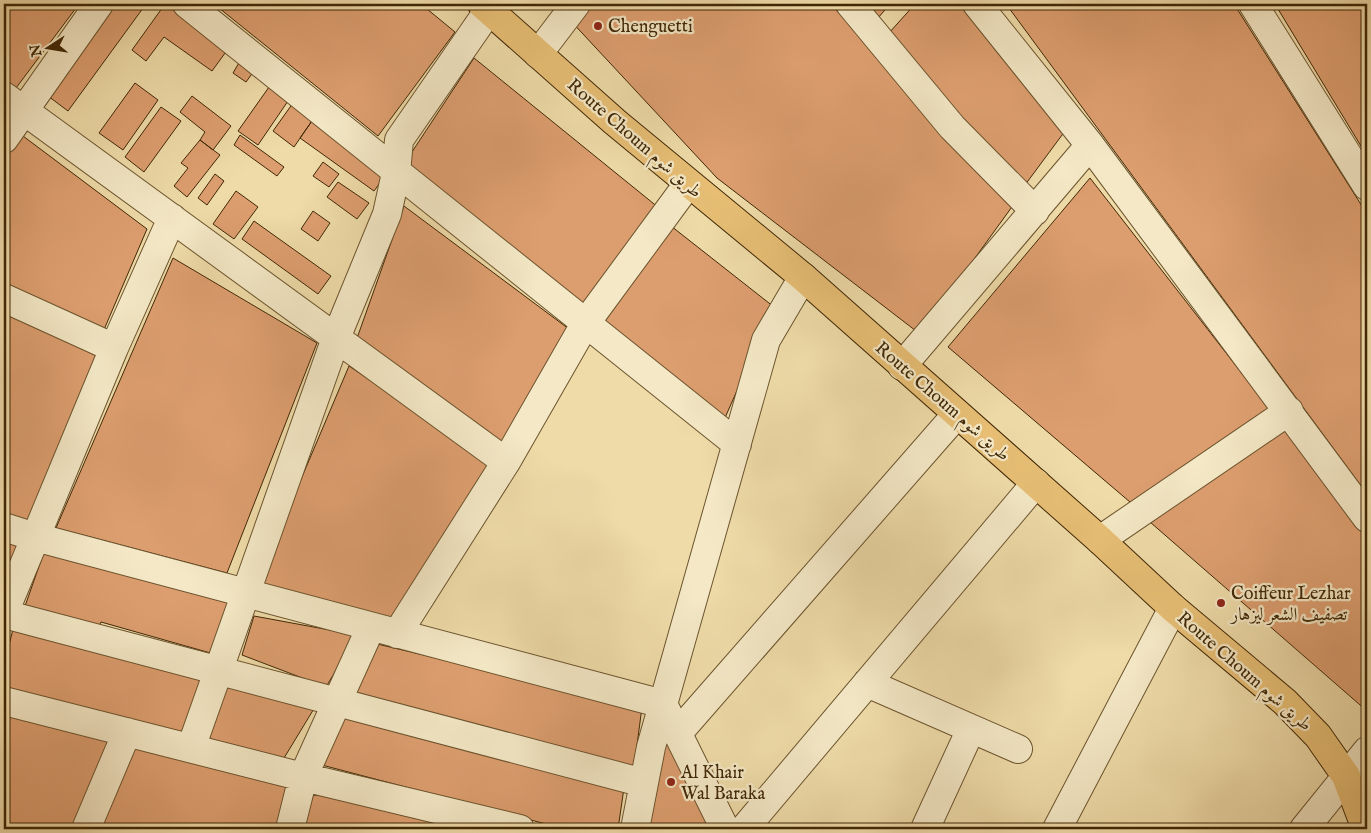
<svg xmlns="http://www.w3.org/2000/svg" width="1371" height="833" font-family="'IM FELL English',Amiri,serif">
<rect width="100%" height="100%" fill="#eedba8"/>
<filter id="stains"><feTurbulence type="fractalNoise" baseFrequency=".004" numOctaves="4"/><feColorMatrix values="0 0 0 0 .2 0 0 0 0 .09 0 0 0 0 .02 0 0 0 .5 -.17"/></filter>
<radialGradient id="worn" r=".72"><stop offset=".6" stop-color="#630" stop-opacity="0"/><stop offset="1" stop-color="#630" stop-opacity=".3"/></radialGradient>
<path fill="#dd9e6f" stroke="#402706" d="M 4,4 L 79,4 L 16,88 L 4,78 Z
M 114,4 L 146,4 L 68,111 L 48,96 Z
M 165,4 L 228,49 L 212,71 L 164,37 L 146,61 L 132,50 Z
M 214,4 L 421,4 L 455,32 L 378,136 Z
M 583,4 L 831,4 L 1014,204 L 920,334 L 717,178 L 569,19 Z
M 867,4 L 890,4 L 878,18 Z
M 915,4 L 959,4 L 1065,131 L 1022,189 L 889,33 Z
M 1006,4 L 1234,4 L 1367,214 L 1367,494 Z
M 1275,4 L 1367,4 L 1367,156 Z
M 474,58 L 659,208 L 587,317 L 406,161 Z
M 240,61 L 254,71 L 246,82 L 233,73 Z
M 135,83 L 158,100 L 123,150 L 99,133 Z
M 269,87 L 288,101 L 258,145 L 238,131 Z
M 192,96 L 231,126 L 213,150 L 200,140 L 205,132 L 180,112 Z
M 293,103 L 314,118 L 294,147 L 273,131 Z
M 161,107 L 181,121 L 144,172 L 125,157 Z
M 314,118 L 388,172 L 374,191 L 300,138 Z
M 19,133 L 147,229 L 100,339 L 4,289 L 4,155 Z
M 240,135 L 284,167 L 277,176 L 234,145 Z
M 200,140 L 220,155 L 187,197 L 174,186 L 188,168 L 181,163 Z
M 323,162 L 339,174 L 329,187 L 313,176 Z
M 215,174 L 224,181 L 207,205 L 198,198 Z
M 1090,178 L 1272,412 L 1137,508 L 948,347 Z
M 338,182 L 369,203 L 357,219 L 327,197 Z
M 236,191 L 258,207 L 234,239 L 213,224 Z
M 404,206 L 577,335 L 499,446 L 356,341 Z
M 313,211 L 330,223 L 318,241 L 301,229 Z
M 254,221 L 331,276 L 318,294 L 242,239 Z
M 671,226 L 774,307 L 724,420 L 599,323 Z
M 173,258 L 317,343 L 227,573 L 56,528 Z
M 4,305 L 101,354 L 26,524 L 4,516 Z
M 349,366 L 494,463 L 390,626 L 262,586 L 296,491 Z
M 1283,422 L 1367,534 L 1367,711 L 1150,522 Z
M 4,533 L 25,540 L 4,593 Z
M 44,552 L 232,604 L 214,654 L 101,622 L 96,631 L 24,609 Z
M 254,616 L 357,635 L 326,687 L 242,655 Z
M 15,621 L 209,679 L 184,741 L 4,692 L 4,665 Z
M 369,642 L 642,707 L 634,768 L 342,699 Z
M 220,678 L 315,707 L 281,763 L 208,738 Z
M 4,707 L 116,743 L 71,829 L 4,829 Z
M 334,709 L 625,781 L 618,829 L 565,829 L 318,764 Z
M 666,734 L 710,829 L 643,829 Z
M 129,740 L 288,783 L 278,829 L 87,829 Z
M 302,789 L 472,829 L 295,829 Z"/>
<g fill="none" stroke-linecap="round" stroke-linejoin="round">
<defs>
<path id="minor" d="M 187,4 L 737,444
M 850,4 L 952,127 L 1035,211
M 977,4 L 1090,145 L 1367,518
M 1253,4 L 1367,186
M 538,54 L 576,4
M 4,96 L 506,462
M 4,139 L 99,4
M 4,298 L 114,348
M 902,366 L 1090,145
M 4,527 L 35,537 L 663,704 L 725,829
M 1100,540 L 1289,411
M 4,613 L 114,348 L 172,218
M 4,614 L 644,783
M 397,634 L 506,462 L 585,324 L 688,184
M 867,683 L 1018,749
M 4,701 L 303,777 L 520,829
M 677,734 L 957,414
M 191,748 L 336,338 L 387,214 L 396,173 L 399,140 L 489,10
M 86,829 L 127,732
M 290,829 L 303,777 L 371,627
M 635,829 L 651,747 L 766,340 L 803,277
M 744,829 L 1036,483
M 925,829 L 971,729
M 1057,829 L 1173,608
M 1304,829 L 1367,751"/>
<path id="highway" d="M 482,4 L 615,122 L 803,277 L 1100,540 L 1173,608 L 1285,702 L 1318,736 L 1346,776 L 1366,829"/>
</defs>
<use href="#minor" stroke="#6c542e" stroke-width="30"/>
<use href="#highway" stroke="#402706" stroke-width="30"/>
<use href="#minor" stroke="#f4e8c6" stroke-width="28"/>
<use href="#highway" stroke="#e7be74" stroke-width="28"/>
</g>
<g fill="#8f2418" stroke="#f4e8c6" stroke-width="2">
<circle cx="598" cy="26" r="5"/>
<circle cx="1221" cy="603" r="5"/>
<circle cx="671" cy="782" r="5"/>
</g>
<g text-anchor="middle" stroke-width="4.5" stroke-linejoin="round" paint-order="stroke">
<g font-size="18" fill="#402706" stroke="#f4e8c6" text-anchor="start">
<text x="608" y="32">Chenguetti</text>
<text x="1231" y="599">Coiffeur Lezhar<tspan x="1231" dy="21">تصفيف الشعر ليزهار</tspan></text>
<text x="681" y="778">Al Khair<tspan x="681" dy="21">Wal Baraka</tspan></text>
</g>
<g font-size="18" fill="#402706" stroke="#f4e8c6">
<text transform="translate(635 138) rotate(41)" y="6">Route Choum طريق شوم</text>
<text transform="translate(943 401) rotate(41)" y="6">Route Choum طريق شوم</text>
<text transform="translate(1245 671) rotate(41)" y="6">Route Choum طريق شوم</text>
</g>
</g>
<rect width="1371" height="833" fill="none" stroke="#eedba8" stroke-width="20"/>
<rect x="5" y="5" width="1361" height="823" fill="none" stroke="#402706" stroke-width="2.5"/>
<rect x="10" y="10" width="1351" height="813" fill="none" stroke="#402706"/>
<g transform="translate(48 48) rotate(258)" stroke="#f4e8c6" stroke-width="4" paint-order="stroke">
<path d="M0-4L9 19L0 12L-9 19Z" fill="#402706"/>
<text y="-8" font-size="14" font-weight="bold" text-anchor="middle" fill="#402706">N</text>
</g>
<rect width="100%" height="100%" filter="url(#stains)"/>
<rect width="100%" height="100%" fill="url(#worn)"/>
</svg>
